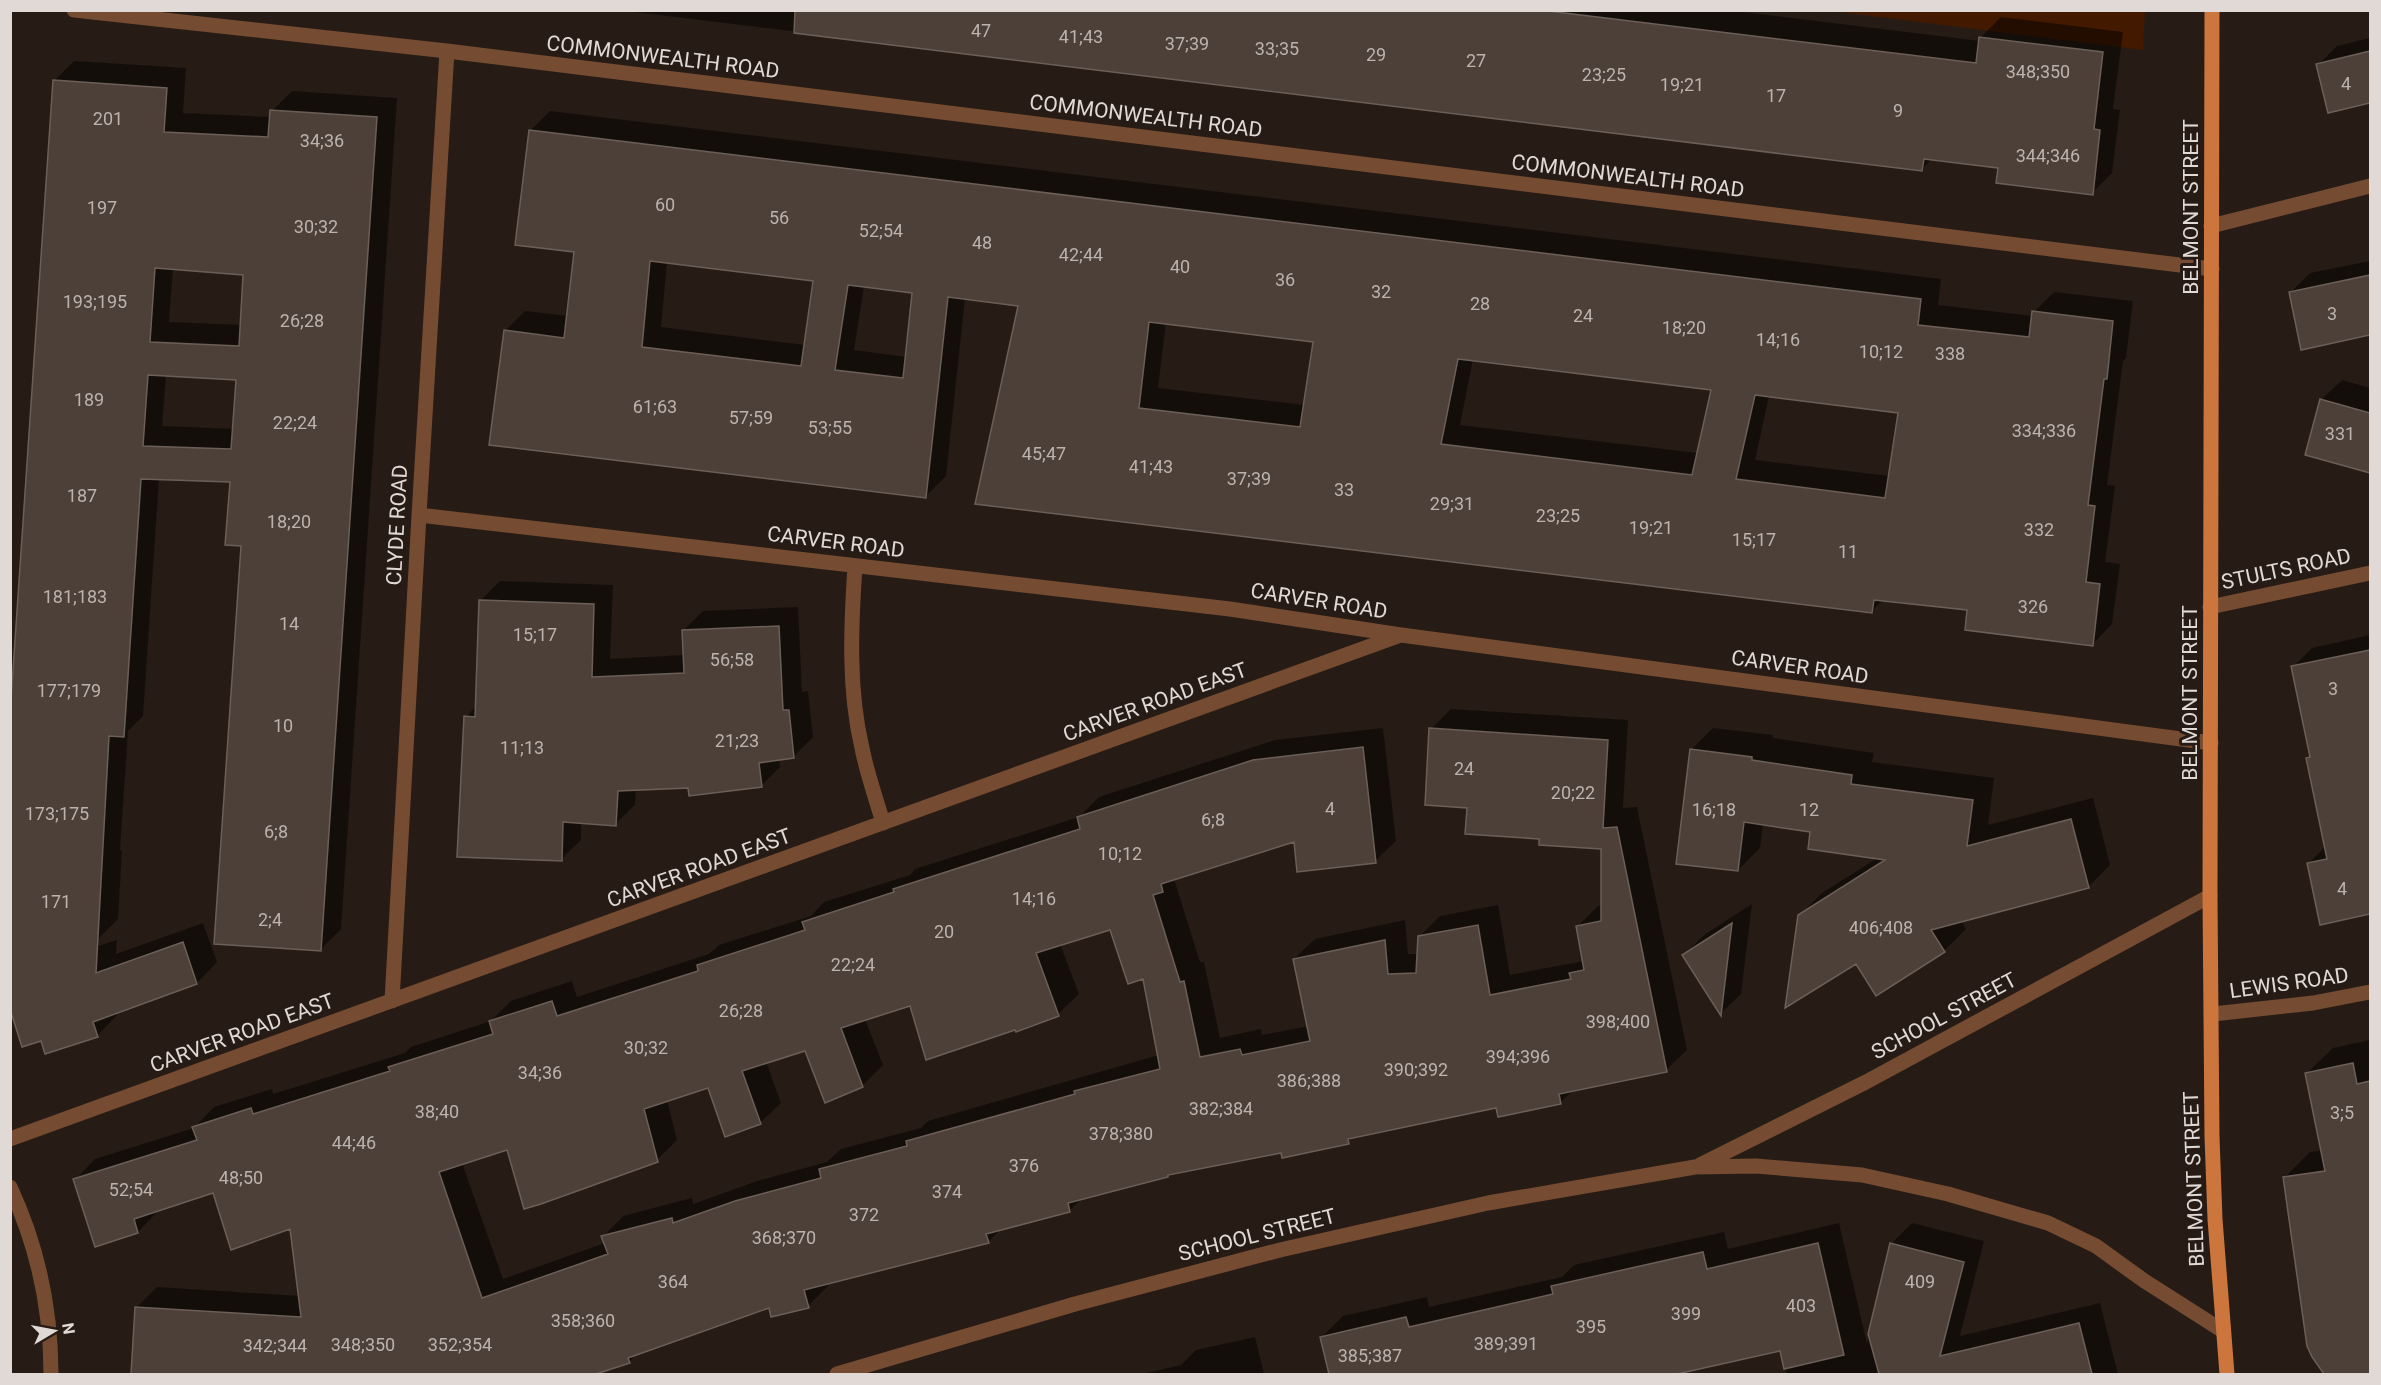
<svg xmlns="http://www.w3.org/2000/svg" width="2381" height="1385" font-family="Roboto,sans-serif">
<rect width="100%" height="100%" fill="#261b15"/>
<path fill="#431a00" d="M 1831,11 L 2145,11 L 2143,50 Z"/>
<path fill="#0007" fill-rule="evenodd" d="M 618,10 L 1726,10 L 1980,41 L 1980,38 L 2001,17 L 2123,32 L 2113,109 L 2120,110 L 2112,173 L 2092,193 L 2000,167 L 1932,159 L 1922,169 Z
M 2370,38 L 2370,102 L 2329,112 L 2318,65 L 2337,46 Z
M 74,61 L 186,68 L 183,113 L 271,117 L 272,111 L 292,91 L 397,98 L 341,929 L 321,949 L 231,480 L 159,478 L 143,716 L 128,731 L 120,850 L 122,851 L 118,919 L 98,939 L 10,932 L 54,81 ZM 173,268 L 245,273 L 241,325 L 169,322 ZM 166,375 L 238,379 L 234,429 L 162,426 Z
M 550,111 L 1941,279 L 1938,305 L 2033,316 L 2034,312 L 2054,292 L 2133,301 L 2126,358 L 2123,361 L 2107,485 L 2115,486 L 2105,562 L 2120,564 L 2112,624 L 2092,645 L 1969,609 L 1884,599 L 1872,611 L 977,503 L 1020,305 L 965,298 L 946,476 L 926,496 L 505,331 L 525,311 L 568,316 L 575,250 L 530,131 ZM 667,262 L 815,279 L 805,345 L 661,327 ZM 864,286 L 914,292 L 907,357 L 854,350 ZM 1166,322 L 1315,340 L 1305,405 L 1158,388 ZM 1473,359 L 1712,389 L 1698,453 L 1460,425 ZM 1769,396 L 1899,411 L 1890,476 L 1755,460 Z
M 2370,261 L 2370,334 L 2302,348 L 2291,292 L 2310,273 Z
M 2342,380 L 2370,388 L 2370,472 L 2306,454 L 2321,400 Z
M 500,581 L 613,585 L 610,659 L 684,655 L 683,631 L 703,611 L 798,607 L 802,692 L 808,691 L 813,737 L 793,757 L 779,758 L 780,767 L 761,786 L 636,789 L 635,805 L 615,824 L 581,822 L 581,840 L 561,859 L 466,717 L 476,706 L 480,601 Z
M 2370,635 L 2370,913 L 2321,923 L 2309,863 L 2326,846 L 2308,758 L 2311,755 L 2293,667 L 2312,648 Z
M 1451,709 L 1628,720 L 1623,808 L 1637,807 L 1687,1050 L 1666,1070 L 1573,1090 L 1560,1103 L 1497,1106 L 1355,1136 L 1348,1142 L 1282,1151 L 1170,1174 L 1167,1176 L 1082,1198 L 1069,1211 L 1001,1229 L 988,1242 L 828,1282 L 828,1286 L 808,1306 L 770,1306 L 637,1353 L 629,1362 L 591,1374 L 132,1374 L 136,1308 L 157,1287 L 300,1296 L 292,1227 L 214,1191 L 157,1209 L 158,1211 L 138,1232 L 75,1180 L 95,1159 L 194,1128 L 214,1107 L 272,1089 L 273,1094 L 405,1053 L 411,1047 L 491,1021 L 511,1001 L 572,981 L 577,997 L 709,954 L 719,945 L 811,916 L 824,902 L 910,875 L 915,869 L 1079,817 L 1099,797 L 1275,740 L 1383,728 L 1396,841 L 1375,861 L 1295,840 L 1174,879 L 1200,962 L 1204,962 L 1220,1038 L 1261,1029 L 1262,1035 L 1309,1026 L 1294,959 L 1315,939 L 1405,920 L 1408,954 L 1418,954 L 1419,937 L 1440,916 L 1498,905 L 1510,975 L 1584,961 L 1578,926 L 1598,906 L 1602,905 L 1602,847 L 1541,838 L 1469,806 L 1431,729 ZM 1111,928 L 1144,977 L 1159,1055 L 928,1121 L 921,1128 L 841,1149 L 827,1162 L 757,1181 L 693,1204 L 692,1198 L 623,1216 L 603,1237 L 605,1243 L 503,1279 L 462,1163 L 508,1148 L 657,1160 L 677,1140 L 667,1100 L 709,1086 L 760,1123 L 781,1103 L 766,1061 L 806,1049 L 862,1086 L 883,1065 L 865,1019 L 911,1004 L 1058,1014 L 1079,994 L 1060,944 Z
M 1713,728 L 1773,735 L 1773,738 L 1874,753 L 1872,762 L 1994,778 L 1988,825 L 2093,798 L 2110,865 L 2088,887 L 1961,920 L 1966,929 L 1944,951 L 1876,994 L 1856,962 L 1800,915 L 1822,893 L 1879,857 L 1812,831 L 1763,824 L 1760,848 L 1738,870 L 1691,750 Z
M 1752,904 L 1741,994 L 1721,1013 L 1684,955 L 1704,935 Z
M 203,923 L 217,962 L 197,983 L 116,1012 L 117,1015 L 97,1036 L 26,969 L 117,940 L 116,954 Z
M 2370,1040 L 2370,1374 L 2327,1374 L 2315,1359 L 2284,1178 L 2310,1152 L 2323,1150 L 2307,1073 L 2333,1048 Z
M 1839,1223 L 1867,1344 L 1891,1244 L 1912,1223 L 1984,1241 L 1960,1336 L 2100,1303 L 2118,1374 L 1787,1374 L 1781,1349 L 1687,1371 L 1687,1374 L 1331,1374 L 1322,1337 L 1343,1316 L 1427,1297 L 1429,1307 L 1562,1277 L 1574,1265 L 1724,1232 L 1728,1249 Z
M 1255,1337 L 1264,1374 L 1142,1374 L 1181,1365 L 1196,1350 Z"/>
<path fill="#4c4039" stroke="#6c5f57" stroke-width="1.5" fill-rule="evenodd" d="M 795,10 L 1540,10 L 1976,63 L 1979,37 L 2103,52 L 2094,129 L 2100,130 L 2093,195 L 1996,183 L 1998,168 L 1924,159 L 1922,171 L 794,33 Z
M 2370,51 L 2370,103 L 2328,113 L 2316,64 Z
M 53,80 L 167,88 L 164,132 L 268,137 L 270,110 L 377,117 L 321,951 L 214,944 L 241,546 L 225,545 L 230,482 L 141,479 L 124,737 L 109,736 L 96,973 L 183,942 L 197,984 L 93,1022 L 98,1037 L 45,1054 L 41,1041 L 22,1047 L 10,1009 L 10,714 ZM 155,268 L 243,275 L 239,346 L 150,342 ZM 148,375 L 236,380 L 231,449 L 143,446 Z
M 529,130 L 1921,299 L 1918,325 L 2029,337 L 2032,311 L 2113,321 L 2107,379 L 2104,379 L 2088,505 L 2095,506 L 2086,582 L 2100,584 L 2093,646 L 1965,630 L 1967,610 L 1874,600 L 1872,613 L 975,504 L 1018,306 L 948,297 L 926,498 L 489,445 L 504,330 L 564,338 L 574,252 L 515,245 ZM 650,261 L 813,281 L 801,366 L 642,347 ZM 848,285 L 912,293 L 903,378 L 835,370 ZM 1149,322 L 1313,342 L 1300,427 L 1139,408 ZM 1458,359 L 1711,390 L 1692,475 L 1441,444 ZM 1755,395 L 1898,413 L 1885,498 L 1736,479 Z
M 2370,275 L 2370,335 L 2301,350 L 2289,292 Z
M 2320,399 L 2370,413 L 2370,473 L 2305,455 Z
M 479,600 L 594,604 L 592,677 L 684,673 L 682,630 L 779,626 L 783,710 L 789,710 L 794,758 L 759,763 L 762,787 L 689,796 L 688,788 L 618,791 L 616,826 L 563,822 L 562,861 L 457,857 L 464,716 L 475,717 Z
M 2370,650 L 2370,914 L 2320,925 L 2307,863 L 2327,859 L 2306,758 L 2310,757 L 2291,666 Z
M 1429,728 L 1608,740 L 1603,828 L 1617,827 L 1667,1072 L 1559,1094 L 1561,1104 L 1498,1117 L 1496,1108 L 1348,1139 L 1349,1144 L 1282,1158 L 1281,1153 L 1168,1175 L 1168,1177 L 1068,1203 L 1070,1212 L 986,1234 L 989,1243 L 804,1290 L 809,1308 L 771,1317 L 769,1308 L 628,1358 L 630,1363 L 596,1374 L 131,1374 L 135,1307 L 301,1317 L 290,1229 L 231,1250 L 213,1193 L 134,1219 L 138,1233 L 95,1247 L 73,1179 L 197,1140 L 192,1127 L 251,1108 L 253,1114 L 390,1071 L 388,1067 L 493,1034 L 489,1021 L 552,1001 L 557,1016 L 698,971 L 697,965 L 805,930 L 802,922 L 894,892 L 893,889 L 1080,829 L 1077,817 L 1253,760 L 1363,747 L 1376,863 L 1297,872 L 1294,842 L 1161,884 L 1163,892 L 1153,895 L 1180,982 L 1184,981 L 1200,1057 L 1240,1049 L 1242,1055 L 1310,1041 L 1293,959 L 1385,940 L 1388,974 L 1416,973 L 1418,936 L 1478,925 L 1490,995 L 1571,979 L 1569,973 L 1584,970 L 1576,926 L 1601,921 L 1601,849 L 1539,845 L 1539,839 L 1465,834 L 1467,808 L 1425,805 ZM 1110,930 L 1128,984 L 1143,979 L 1160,1069 L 1074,1091 L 1075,1094 L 906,1141 L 907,1146 L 819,1169 L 821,1178 L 735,1201 L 673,1223 L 672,1218 L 601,1236 L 608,1254 L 482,1298 L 439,1172 L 507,1150 L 524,1209 L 541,1204 L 658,1162 L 644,1109 L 708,1088 L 725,1137 L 761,1124 L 742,1071 L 805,1051 L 825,1103 L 863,1087 L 841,1028 L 910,1006 L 926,1060 L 1015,1030 L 1016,1032 L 1059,1016 L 1036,953 Z
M 1690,749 L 1752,757 L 1752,760 L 1852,775 L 1851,784 L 1973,800 L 1967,846 L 2071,819 L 2089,888 L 1931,930 L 1945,952 L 1876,996 L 1856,964 L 1785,1008 L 1798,915 L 1885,860 L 1808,849 L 1810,832 L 1744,822 L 1738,871 L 1676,864 Z
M 1732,923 L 1721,1016 L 1682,955 Z
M 2353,1063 L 2357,1084 L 2370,1081 L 2370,1374 L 2324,1374 L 2312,1357 L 2307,1346 L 2283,1177 L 2325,1171 L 2305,1073 Z
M 1818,1243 L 1844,1355 L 1784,1369 L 1780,1351 L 1677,1374 L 1329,1374 L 1320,1337 L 1406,1317 L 1409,1327 L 1553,1294 L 1551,1286 L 1703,1252 L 1707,1269 Z
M 1890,1243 L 1964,1262 L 1940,1356 L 2079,1323 L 2092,1374 L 1879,1374 L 1868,1334 Z"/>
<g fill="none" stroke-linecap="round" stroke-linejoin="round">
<path stroke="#754b31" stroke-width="15" d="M 74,10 L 447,51 L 2212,269
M 2211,226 L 2370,186
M 419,515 L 1230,609 L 1401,635 L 2211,743
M 855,566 C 851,626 848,689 862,748 C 867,774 876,798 883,823
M 2210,607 L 2370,573
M 392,1001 L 419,515 L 447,51
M 2213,1014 L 2313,1003 L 2370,992
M 10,1139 L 1398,636
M 10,1187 C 38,1247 51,1309 51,1374"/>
<path stroke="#754b31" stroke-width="15" d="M 1700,1165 L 1866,1082 L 2210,896
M 837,1374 L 1075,1304 L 1280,1250 L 1488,1203 L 1695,1167 L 1756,1166 L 1862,1175 L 1948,1194 L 2048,1223 L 2096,1246 L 2143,1280 L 2223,1331"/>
<path stroke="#cc753c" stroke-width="15" d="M 2212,10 L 2210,896 L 2212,1137 L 2215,1219 L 2227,1374"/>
</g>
<g text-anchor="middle" stroke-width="6" stroke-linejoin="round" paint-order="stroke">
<g font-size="18" fill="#bcb3ae">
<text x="981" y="37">47</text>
<text x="1081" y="43">41;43</text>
<text x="1187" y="50">37;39</text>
<text x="1277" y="55">33;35</text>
<text x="1376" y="61">29</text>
<text x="1476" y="67">27</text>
<text x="2038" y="78">348;350</text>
<text x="1604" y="81">23;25</text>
<text x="2346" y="90">4</text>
<text x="1682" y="91">19;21</text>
<text x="1776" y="102">17</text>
<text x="1898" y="117">9</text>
<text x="108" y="125">201</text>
<text x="322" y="147">34;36</text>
<text x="2048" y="162">344;346</text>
<text x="665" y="211">60</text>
<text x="102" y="214">197</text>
<text x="779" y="224">56</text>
<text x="316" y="233">30;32</text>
<text x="881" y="237">52;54</text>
<text x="982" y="249">48</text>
<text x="1081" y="261">42;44</text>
<text x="1180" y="273">40</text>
<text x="1285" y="286">36</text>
<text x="1381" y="298">32</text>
<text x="95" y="308">193;195</text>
<text x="1480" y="310">28</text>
<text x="2332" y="320">3</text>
<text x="1583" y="322">24</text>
<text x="302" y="327">26;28</text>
<text x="1684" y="334">18;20</text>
<text x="1778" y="346">14;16</text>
<text x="1881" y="358">10;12</text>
<text x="1950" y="360">338</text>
<text x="89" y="406">189</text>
<text x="655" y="413">61;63</text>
<text x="751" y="424">57;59</text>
<text x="295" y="429">22;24</text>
<text x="830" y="434">53;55</text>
<text x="2044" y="437">334;336</text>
<text x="2340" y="440">331</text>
<text x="1044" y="460">45;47</text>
<text x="1151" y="473">41;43</text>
<text x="1249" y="485">37;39</text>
<text x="1344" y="496">33</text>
<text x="82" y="502">187</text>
<text x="1452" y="510">29;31</text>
<text x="1558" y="522">23;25</text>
<text x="289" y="528">18;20</text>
<text x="1651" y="534">19;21</text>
<text x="2039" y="536">332</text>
<text x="1754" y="546">15;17</text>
<text x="1848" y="558">11</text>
<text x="75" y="603">181;183</text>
<text x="2033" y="613">326</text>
<text x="289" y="630">14</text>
<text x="535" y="641">15;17</text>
<text x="732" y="666">56;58</text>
<text x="2333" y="695">3</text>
<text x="69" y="697">177;179</text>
<text x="283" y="732">10</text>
<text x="737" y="747">21;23</text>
<text x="522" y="754">11;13</text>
<text x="1464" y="775">24</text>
<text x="1573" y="799">20;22</text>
<text x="1330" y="815">4</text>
<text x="1714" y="816">16;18</text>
<text x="1809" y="816">12</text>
<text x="57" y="820">173;175</text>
<text x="1213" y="826">6;8</text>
<text x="276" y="838">6;8</text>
<text x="1120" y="860">10;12</text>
<text x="2342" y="895">4</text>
<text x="1034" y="905">14;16</text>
<text x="56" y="908">171</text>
<text x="270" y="926">2;4</text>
<text x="1881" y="934">406;408</text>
<text x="944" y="938">20</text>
<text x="853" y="971">22;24</text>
<text x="741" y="1017">26;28</text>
<text x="1618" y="1028">398;400</text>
<text x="646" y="1054">30;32</text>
<text x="1518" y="1063">394;396</text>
<text x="1416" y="1076">390;392</text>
<text x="540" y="1079">34;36</text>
<text x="1309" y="1087">386;388</text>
<text x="1221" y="1115">382;384</text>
<text x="437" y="1118">38;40</text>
<text x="2342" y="1119">3;5</text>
<text x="1121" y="1140">378;380</text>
<text x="354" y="1149">44;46</text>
<text x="1024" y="1172">376</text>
<text x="241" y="1184">48;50</text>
<text x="131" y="1196">52;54</text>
<text x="947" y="1198">374</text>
<text x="864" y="1221">372</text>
<text x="784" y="1244">368;370</text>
<text x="673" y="1288">364</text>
<text x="1920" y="1288">409</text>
<text x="1801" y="1312">403</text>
<text x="1686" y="1320">399</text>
<text x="583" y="1327">358;360</text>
<text x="1591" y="1333">395</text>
<text x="1506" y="1350">389;391</text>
<text x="363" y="1351">348;350</text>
<text x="460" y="1351">352;354</text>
<text x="275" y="1352">342;344</text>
<text x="1370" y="1362">385;387</text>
</g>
<g font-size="21" fill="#e1d9d5" stroke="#261b15">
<text transform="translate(663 57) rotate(7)" y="7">COMMONWEALTH ROAD</text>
<text transform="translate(1146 116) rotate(7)" y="7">COMMONWEALTH ROAD</text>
<text transform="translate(1628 176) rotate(7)" y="7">COMMONWEALTH ROAD</text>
<text transform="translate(2191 207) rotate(-90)" y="7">BELMONT STREET</text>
<text transform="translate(397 525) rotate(-87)" y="7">CLYDE ROAD</text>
<text transform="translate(836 542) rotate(7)" y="7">CARVER ROAD</text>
<text transform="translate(2286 569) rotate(-12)" y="7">STULTS ROAD</text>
<text transform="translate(1319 601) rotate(9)" y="7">CARVER ROAD</text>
<text transform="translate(1800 667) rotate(8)" y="7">CARVER ROAD</text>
<text transform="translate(2190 693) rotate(-90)" y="7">BELMONT STREET</text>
<text transform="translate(1155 702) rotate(-20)" y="7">CARVER ROAD EAST</text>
<text transform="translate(699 868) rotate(-20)" y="7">CARVER ROAD EAST</text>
<text transform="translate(2289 983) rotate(-8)" y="7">LEWIS ROAD</text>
<text transform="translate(1944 1016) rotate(-28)" y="7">SCHOOL STREET</text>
<text transform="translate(242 1033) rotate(-20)" y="7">CARVER ROAD EAST</text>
<text transform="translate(2194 1179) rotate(-92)" y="7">BELMONT STREET</text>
<text transform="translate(1257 1235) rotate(-14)" y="7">SCHOOL STREET</text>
</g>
</g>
<rect width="2381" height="1385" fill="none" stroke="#e1d9d5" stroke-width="24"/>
<g transform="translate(54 1331) rotate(80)" stroke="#261b15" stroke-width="4.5" paint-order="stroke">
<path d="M0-4.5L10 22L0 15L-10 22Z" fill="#e1d9d5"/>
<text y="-9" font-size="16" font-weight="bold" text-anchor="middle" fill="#e1d9d5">N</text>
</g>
</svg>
